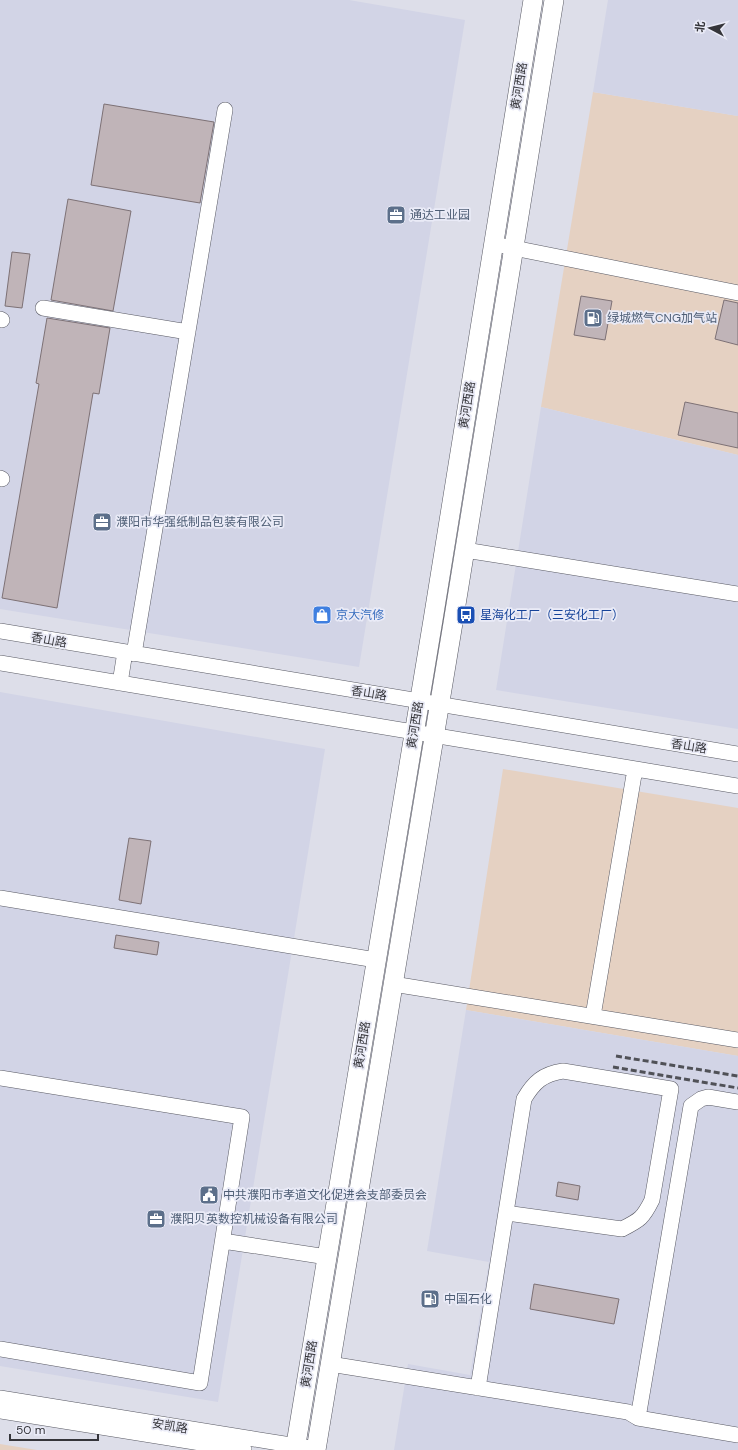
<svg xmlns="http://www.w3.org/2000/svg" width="738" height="1450" font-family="'DM Sans','Noto Sans SC',sans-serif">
<rect width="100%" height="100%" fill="#dddee9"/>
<path fill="#e5d1c2" d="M 593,92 L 738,116 L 738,455 L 541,407 Z
M 503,769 L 738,808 L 738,1056 L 466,1010 Z
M 0,1444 L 37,1450 L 0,1450 Z"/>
<path fill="#d2d4e6" d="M 0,0 L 349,0 L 465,20 L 359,667 L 0,609 Z
M 608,0 L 738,0 L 738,116 L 593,92 Z
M 541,407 L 738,455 L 738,729 L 496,690 Z
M 0,692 L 325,749 L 218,1402 L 0,1366 Z
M 466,1010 L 738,1056 L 738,1450 L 394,1450 L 408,1364 L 470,1375 L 489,1262 L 427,1251 Z"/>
<path fill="#c0b4b8" stroke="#7d7175" d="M 104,104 L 214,122 L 200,203 L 91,185 Z
M 68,199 L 131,211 L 113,311 L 51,300 Z
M 12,252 L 30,254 L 22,308 L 5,306 Z
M 581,296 L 612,301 L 605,340 L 574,335 Z
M 724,300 L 738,303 L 738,345 L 715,339 Z
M 47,318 L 110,328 L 99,394 L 93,393 L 57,608 L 2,598 L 39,384 L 36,383 Z
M 685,402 L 738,413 L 738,448 L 678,435 Z
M 129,838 L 151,841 L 141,904 L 119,900 Z
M 116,935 L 159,942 L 157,955 L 114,948 Z
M 558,1182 L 580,1186 L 578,1200 L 556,1196 Z
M 534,1284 L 619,1299 L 614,1324 L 530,1309 Z"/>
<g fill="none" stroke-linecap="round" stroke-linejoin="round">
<defs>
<path id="minor" d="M 504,246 L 738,293
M 43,308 L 188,332
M 0,319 L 2,320
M 0,478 L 2,479
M 465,550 L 738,594
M 0,631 L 738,754
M 134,654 L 225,110
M 0,663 L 738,786
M 120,683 L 125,652
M 0,898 L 376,960
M 393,984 L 738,1040
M 593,1016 L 635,769
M 0,1078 L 242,1117 L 200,1383 L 0,1349
M 223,1241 L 327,1257
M 330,1364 L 628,1412 L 638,1418 L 738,1435
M 478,1388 L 524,1099 C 534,1082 543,1074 563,1071 L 671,1089 L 652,1200 C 643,1218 640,1220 622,1229 L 506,1213
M 0,1398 L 316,1449
M 0,1411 L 244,1450
M 638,1418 L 691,1106 L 701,1099 L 708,1097 L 738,1102"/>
<path id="major" d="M 295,1450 L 433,620 L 533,0
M 316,1450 L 453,623 L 554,0"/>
</defs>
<use href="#minor" stroke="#585963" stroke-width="16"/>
<use href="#major" stroke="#585963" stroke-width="20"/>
<use href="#minor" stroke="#fff" stroke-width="15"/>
<use href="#major" stroke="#fff" stroke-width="19"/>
<path stroke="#505157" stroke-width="3" stroke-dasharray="6 3" stroke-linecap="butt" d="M 616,1056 L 738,1076
M 613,1067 L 738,1088"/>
</g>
<defs>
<symbol id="office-square" viewBox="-11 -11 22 22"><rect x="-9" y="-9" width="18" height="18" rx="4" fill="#5c6f8a" stroke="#eaebf7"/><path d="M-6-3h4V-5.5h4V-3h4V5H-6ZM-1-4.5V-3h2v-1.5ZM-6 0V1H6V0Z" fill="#fff"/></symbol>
<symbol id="fuel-square" viewBox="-11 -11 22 22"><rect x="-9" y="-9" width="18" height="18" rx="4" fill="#5c6f8a" stroke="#eaebf7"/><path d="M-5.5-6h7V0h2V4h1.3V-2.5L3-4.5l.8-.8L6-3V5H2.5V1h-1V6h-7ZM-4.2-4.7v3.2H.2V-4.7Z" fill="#fff"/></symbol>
<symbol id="shop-square" viewBox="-11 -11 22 22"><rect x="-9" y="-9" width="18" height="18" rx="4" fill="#3f7fe0" stroke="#eaebf7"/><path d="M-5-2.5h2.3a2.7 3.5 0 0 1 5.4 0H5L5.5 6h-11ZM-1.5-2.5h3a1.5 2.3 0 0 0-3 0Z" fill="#fff"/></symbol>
<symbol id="bus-square" viewBox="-11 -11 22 22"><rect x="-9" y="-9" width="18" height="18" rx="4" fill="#1a4fb4" stroke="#eaebf7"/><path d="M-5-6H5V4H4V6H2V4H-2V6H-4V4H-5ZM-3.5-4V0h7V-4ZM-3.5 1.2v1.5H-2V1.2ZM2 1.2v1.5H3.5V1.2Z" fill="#fff"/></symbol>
<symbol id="civic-square" viewBox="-11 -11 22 22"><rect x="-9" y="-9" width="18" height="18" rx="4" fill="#5c6f8a" stroke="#eaebf7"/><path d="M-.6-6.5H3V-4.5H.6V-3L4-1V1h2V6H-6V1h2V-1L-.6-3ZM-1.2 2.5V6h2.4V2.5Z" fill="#fff"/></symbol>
</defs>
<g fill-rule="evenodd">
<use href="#office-square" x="385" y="204" width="22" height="22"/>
<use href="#fuel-square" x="582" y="307" width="22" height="22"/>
<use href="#office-square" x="91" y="511" width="22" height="22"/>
<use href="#shop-square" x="311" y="604" width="22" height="22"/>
<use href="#bus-square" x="455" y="604" width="22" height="22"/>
<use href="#civic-square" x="198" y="1184" width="22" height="22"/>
<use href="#office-square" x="145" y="1208" width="22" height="22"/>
<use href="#fuel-square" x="419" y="1288" width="22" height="22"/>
</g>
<g text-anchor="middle" stroke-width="3.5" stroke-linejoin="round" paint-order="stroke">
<g font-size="12" fill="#35353a" stroke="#eaebf7">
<text transform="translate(519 86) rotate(-81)" y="4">黄河西路</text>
<text transform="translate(467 405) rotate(-81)" y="4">黄河西路</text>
<text transform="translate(49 640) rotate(10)" y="4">香山路</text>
<text transform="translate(369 693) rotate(9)" y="4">香山路</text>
<text transform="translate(415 725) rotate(-81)" y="4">黄河西路</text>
<text transform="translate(689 746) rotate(9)" y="4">香山路</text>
<text transform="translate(362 1045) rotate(-81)" y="4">黄河西路</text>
<text transform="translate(309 1364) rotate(-81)" y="4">黄河西路</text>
<text transform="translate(170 1426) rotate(9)" y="4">安凯路</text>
</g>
<g font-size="12" fill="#4e5e75" stroke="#eaebf7" text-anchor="start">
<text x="410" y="219">通达工业园</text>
<text x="607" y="322">绿城燃气CNG加气站</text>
<text x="116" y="526">濮阳市华强纸制品包装有限公司</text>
<text x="223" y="1199">中共濮阳市孝道文化促进会支部委员会</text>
<text x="170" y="1223">濮阳贝英数控机械设备有限公司</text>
<text x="444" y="1303">中国石化</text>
</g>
<g font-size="12" fill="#366cbe" stroke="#eaebf7" text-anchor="start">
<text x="336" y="619">京大汽修</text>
</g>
<g font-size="12" fill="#164399" stroke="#eaebf7" text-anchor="start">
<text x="480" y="619">星海化工厂（三安化工厂）</text>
</g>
</g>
<g transform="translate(710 28) rotate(277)" stroke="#eaebf7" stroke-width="3" paint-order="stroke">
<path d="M0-3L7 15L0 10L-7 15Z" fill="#35353a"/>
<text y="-6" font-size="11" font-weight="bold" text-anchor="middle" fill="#35353a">北</text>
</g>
<path d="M10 1434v6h88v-6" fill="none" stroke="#35353a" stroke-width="2"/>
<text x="16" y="1434" font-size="12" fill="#35353a" stroke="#eaebf7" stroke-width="3" paint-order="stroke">50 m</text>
</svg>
